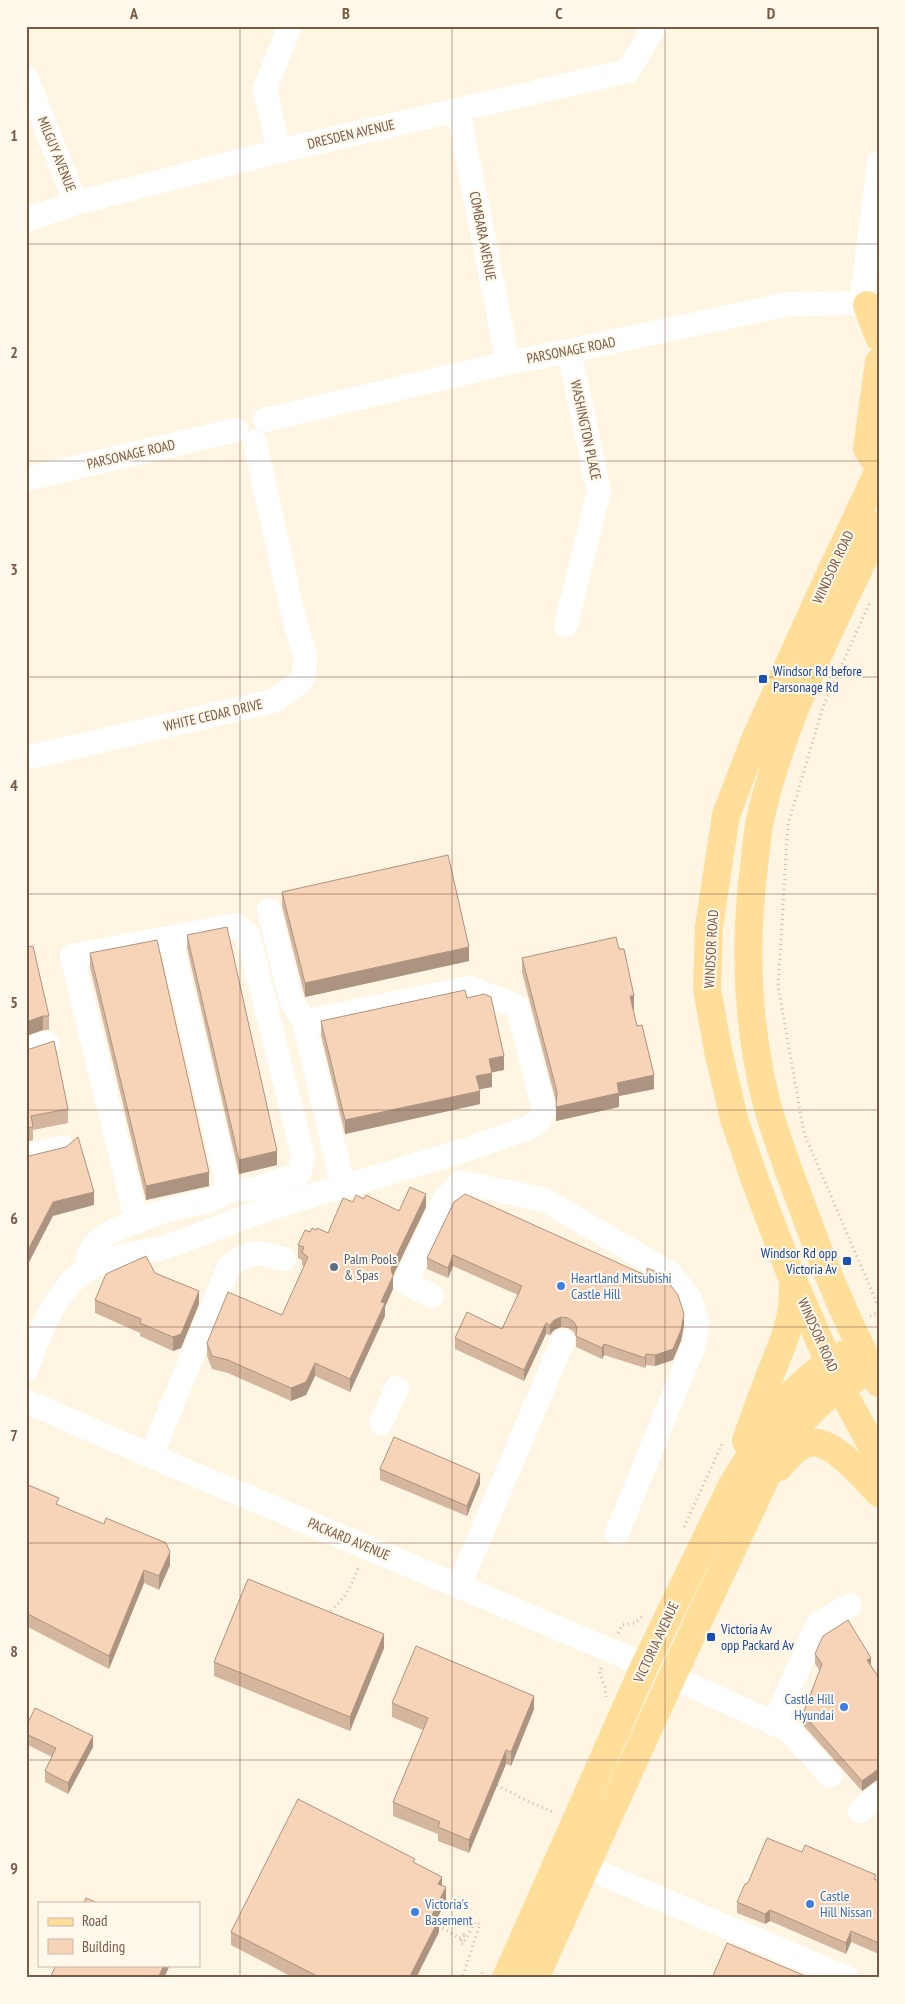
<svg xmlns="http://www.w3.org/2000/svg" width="905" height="2004" font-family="'PT Sans Narrow',sans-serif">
<rect width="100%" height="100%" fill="#fef5e3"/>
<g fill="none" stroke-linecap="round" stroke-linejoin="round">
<path stroke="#dcb79a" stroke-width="3" stroke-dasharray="1 4" stroke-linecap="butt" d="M 869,604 L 823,707 L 788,824 L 778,986 L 804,1133 L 879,1308
M 870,1316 L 879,1312
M 684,1527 L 723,1442
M 327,1614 C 345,1599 351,1587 359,1566
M 618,1633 L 622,1625 L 635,1623 L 642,1616
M 601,1668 L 599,1671 L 605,1687 L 606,1697
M 497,1785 L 525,1800 L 555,1813
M 438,1926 L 460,1938 L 465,1933 L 460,1943 L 463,1944 L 475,1922 L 480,1924 L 462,1978
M 480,1978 L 484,1969"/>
<path stroke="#fff" stroke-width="24" d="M 26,77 L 76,203
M 458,110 L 508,363
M 279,151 L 265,89 L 290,26
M 26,220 L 76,203 L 279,151 L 628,71 L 655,26
M 861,303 L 879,163
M 265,420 L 508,363 L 569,351 L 789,304 L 861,303 L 879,311
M 26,479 L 236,430
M 566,625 L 599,491 L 569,351
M 26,758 L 274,701 L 299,683 L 304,675 L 305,655 L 295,623 L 255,442
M 269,910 L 291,1000 L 304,1022
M 26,1050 L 47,1043
M 26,1156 L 63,1148
M 137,1222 L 72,956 L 236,925 L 248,935 L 303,1156 L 299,1174 L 258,1188 L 226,1191
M 87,1270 C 87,1260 88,1252 95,1244 C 109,1227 165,1211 188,1205 C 202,1202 222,1201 228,1186 L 170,938
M 432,1296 L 405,1282 L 445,1199 L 461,1182 L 545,1200 L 671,1274 L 690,1299 L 698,1324 L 694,1345 L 617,1533
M 26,1370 C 39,1337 51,1298 79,1275 C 102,1256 134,1255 162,1248 C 188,1240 214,1229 240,1219 C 277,1206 314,1194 353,1184 L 465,1150 L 531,1127 L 539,1120 L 544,1109 L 517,1006 L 469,988 L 304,1022 L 343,1186
M 26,1401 L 151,1456 L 645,1665
M 381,1423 L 397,1388
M 151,1456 L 229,1267 C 251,1249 258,1252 284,1259
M 459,1586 L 563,1341
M 672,1677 L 789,1730 L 830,1776
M 774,1724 L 818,1624 L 850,1605
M 860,1811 L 879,1794
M 586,1867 L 847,1978"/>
<path stroke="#ffde99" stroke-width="28" d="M 867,305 L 879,337
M 879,362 L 867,449 L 879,467
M 879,470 L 818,600 L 754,742 L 726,815 L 709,927 L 707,989 L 718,1050 L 734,1119 L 756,1183 L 792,1278 L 820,1342 L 840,1387 L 879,1459
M 879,526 C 834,623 781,720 759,825 C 757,838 756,852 754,866 C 745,937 746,1003 760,1074 C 769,1122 789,1170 806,1217 C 827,1274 850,1329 879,1383
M 746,1441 C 753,1420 761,1399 769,1378 C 782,1344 794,1323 793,1285
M 779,1467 C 786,1459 795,1448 805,1444 C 830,1434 863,1477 879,1493
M 506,1978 L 645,1665 L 732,1485 L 787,1398 L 810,1377 L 829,1362 L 845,1354
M 535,1978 L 672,1677 L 777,1454 C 798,1422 821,1397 855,1379"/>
</g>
<path fill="#d4b59d" d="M 282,892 L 469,961 L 305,997 L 282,906 Z
M 187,935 L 277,1165 L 239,1174 L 187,948 Z
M 26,947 L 49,1016 L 49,1030 L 43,1030 L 26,1036 Z
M 90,953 L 209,1186 L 146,1200 L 90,967 Z
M 522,958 L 634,1009 L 633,1010 L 637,1026 L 654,1089 L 619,1096 L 619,1107 L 556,1121 L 556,1102 L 522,972 Z
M 467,998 L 504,1070 L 492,1072 L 492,1087 L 479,1089 L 480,1104 L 345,1134 L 321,1035 L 321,1021 Z
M 26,1049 L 68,1109 L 68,1123 L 33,1130 L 33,1140 L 26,1142 Z
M 364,1199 L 399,1211 L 426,1207 L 393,1275 L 393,1289 L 385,1307 L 385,1316 L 350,1392 L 315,1376 L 306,1395 L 291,1401 L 228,1373 L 212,1369 L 207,1356 L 207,1343 L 282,1315 L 304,1266 L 302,1265 L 302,1260 L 298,1258 L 298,1245 L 310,1232 L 316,1230 L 328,1233 L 353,1202 Z
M 454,1202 L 647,1275 L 647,1268 L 684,1325 L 681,1341 L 673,1360 L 655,1366 L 646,1365 L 645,1368 L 604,1355 L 602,1359 L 576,1347 L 576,1337 L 574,1332 L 568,1328 L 561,1327 L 554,1330 L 550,1335 L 546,1334 L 524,1381 L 455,1349 L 455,1338 L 502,1329 L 518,1295 L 453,1266 L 448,1278 L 427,1269 L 427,1258 Z
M 155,1273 L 199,1304 L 181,1348 L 173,1351 L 140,1336 L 140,1333 L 95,1313 L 95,1300 Z
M 380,1469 L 480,1484 L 467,1516 L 380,1480 Z
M 26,1484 L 59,1505 L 170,1565 L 159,1590 L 144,1583 L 109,1669 L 26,1626 Z
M 384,1648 L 350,1731 L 214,1676 L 214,1662 Z
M 815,1654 L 871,1665 L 879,1678 L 879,1781 L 877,1780 L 862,1791 L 803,1725 L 803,1714 L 820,1671 L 815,1664 Z
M 392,1703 L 534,1709 L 511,1766 L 506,1764 L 469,1853 L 438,1841 L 438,1834 L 393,1816 L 393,1802 L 423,1730 L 392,1717 Z
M 26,1727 L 93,1747 L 68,1794 L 45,1782 L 45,1771 L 52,1757 L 26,1744 Z
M 802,1852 L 879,1881 L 879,1954 L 851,1942 L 846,1954 L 770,1921 L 765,1924 L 737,1913 L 737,1902 L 748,1883 Z
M 415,1863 L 442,1885 L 446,1901 L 437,1918 L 439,1932 L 416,1978 L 294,1978 L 231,1945 L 231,1932 Z"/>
<path fill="#ad9480" d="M 469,947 L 469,961 L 305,997 L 305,983 Z
M 630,996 L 634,996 L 634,1009 L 630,1010 Z
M 43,1016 L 43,1030 L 26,1036 L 26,1022 Z
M 504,1056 L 504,1070 L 489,1073 L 489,1059 Z
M 492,1073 L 492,1087 L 476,1090 L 476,1076 Z
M 654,1075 L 654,1089 L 619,1096 L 619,1107 L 556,1121 L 556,1107 L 617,1083 Z
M 480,1091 L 480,1104 L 345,1134 L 345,1120 Z
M 277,1151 L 277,1165 L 239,1174 L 239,1160 Z
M 209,1172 L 209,1186 L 146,1200 L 146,1186 Z
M 94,1192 L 94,1205 L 53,1216 L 26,1268 L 26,1254 L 53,1202 Z
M 426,1194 L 426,1207 L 393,1276 L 393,1289 L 385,1307 L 385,1316 L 350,1392 L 350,1379 L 381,1302 L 393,1263 Z
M 453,1255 L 453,1266 L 448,1278 L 448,1268 Z
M 199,1291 L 199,1304 L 181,1348 L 173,1351 L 173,1337 Z
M 684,1314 L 684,1325 L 681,1341 L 673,1360 L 655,1366 L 655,1355 Z
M 561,1317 L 561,1327 L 554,1330 L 550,1335 L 550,1325 L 554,1320 Z
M 546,1323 L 546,1334 L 524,1381 L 524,1370 Z
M 604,1344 L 604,1355 L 602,1359 L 602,1348 Z
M 646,1354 L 646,1365 L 645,1368 L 645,1358 Z
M 315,1363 L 315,1376 L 306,1395 L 291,1401 L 291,1388 Z
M 480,1474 L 480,1484 L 467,1516 L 467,1506 Z
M 170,1552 L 170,1565 L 159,1590 L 159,1576 Z
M 144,1570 L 144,1583 L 109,1669 L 109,1656 Z
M 384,1634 L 384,1648 L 350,1731 L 350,1717 Z
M 871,1658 L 871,1669 L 867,1660 Z
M 534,1696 L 534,1709 L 511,1766 L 511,1752 Z
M 93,1736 L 93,1747 L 68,1794 L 68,1783 Z
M 506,1750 L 506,1764 L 469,1853 L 469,1840 Z
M 877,1770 L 877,1780 L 862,1791 L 862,1781 Z
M 442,1877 L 442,1891 L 438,1884 Z
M 446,1887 L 446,1901 L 432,1929 L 432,1915 Z
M 770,1910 L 770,1921 L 765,1924 L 765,1914 Z
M 439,1919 L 439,1932 L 416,1978 L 409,1978 Z
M 851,1931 L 851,1942 L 846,1954 L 846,1943 Z
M 164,1965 L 170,1965 L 164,1978 L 158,1978 Z"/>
<path fill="#f7d3b7" stroke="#ad9480" d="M 448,855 L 469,947 L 305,983 L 282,892 Z
M 227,927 L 277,1151 L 239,1160 L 187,935 Z
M 616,937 L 619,949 L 624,949 L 634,996 L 630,996 L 637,1026 L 642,1025 L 654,1075 L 617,1083 L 619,1093 L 556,1107 L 557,1092 L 522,958 Z
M 157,940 L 209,1172 L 146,1186 L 90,953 Z
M 33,946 L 49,1016 L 43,1016 L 26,1022 L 26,947 Z
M 465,990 L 467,998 L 484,994 L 491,997 L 504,1056 L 489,1059 L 492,1073 L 476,1076 L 480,1091 L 345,1120 L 321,1021 Z
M 54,1041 L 68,1109 L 31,1116 L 33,1127 L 26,1128 L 26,1049 L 30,1049 Z
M 78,1137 L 94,1192 L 53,1202 L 26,1254 L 26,1155 L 29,1156 L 66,1147 Z
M 410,1187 L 426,1194 L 393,1263 L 391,1269 L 393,1276 L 381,1302 L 385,1303 L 350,1379 L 315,1363 L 306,1382 L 291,1388 L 228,1360 L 212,1356 L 207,1343 L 228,1292 L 282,1315 L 308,1257 L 302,1252 L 304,1247 L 298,1245 L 305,1230 L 310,1232 L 312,1228 L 316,1230 L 317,1228 L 328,1233 L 343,1198 L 353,1202 L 356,1195 L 364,1199 L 366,1195 L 399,1211 Z
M 465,1194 L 647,1276 L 647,1268 L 662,1274 L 678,1295 L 684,1314 L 681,1330 L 673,1349 L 655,1355 L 646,1354 L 645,1358 L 604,1344 L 602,1348 L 576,1336 L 577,1328 L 574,1322 L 568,1318 L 561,1317 L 554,1320 L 550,1325 L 546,1323 L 524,1370 L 455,1338 L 467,1312 L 502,1329 L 522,1286 L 453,1255 L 448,1268 L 427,1258 L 454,1202 Z
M 146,1256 L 155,1273 L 199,1291 L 181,1334 L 173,1337 L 140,1323 L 141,1319 L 95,1300 L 106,1274 Z
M 394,1437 L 480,1474 L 467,1506 L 380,1469 Z
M 26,1484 L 59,1498 L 56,1504 L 104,1524 L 106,1518 L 166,1543 L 170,1552 L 159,1576 L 144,1570 L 109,1656 L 26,1613 Z
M 248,1579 L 384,1634 L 350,1717 L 214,1662 Z
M 848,1620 L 871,1658 L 867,1660 L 879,1678 L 879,1770 L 877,1770 L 862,1781 L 803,1714 L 822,1664 L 815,1654 L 823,1636 Z
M 416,1646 L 534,1696 L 511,1752 L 506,1750 L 469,1840 L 438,1827 L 440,1822 L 393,1802 L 428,1718 L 392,1703 Z
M 35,1708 L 93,1736 L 68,1783 L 45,1771 L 56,1748 L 26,1734 L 26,1727 Z
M 298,1799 L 415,1859 L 413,1862 L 442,1877 L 438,1884 L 446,1887 L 432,1915 L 439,1919 L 409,1978 L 321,1978 L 231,1932 Z
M 767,1838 L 802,1852 L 805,1845 L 876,1875 L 874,1879 L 879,1881 L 879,1943 L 851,1931 L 846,1943 L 770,1910 L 765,1914 L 737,1902 L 745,1884 L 748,1883 Z
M 86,1898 L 98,1903 L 84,1903 Z
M 727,1943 L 810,1978 L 712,1978 Z
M 56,1965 L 164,1965 L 158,1978 L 50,1978 Z"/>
<path fill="none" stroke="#795a46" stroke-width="1" stroke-opacity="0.55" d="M 240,26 L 240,1978M 452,26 L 452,1978M 665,26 L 665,1978M 26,244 L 879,244M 26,461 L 879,461M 26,677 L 879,677M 26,894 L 879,894M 26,1110 L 879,1110M 26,1327 L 879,1327M 26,1543 L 879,1543M 26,1760 L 879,1760"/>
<g fill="#1a4fb4" stroke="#fff8eb" stroke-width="2">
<rect x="758" y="674" width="10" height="10" rx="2.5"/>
<rect x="842" y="1256" width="10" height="10" rx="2.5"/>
<rect x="706" y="1632" width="10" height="10" rx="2.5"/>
</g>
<circle fill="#5c6f8a" stroke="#fff8eb" stroke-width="2" cx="334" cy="1267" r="5"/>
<g fill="#3f7fe0" stroke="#fff8eb" stroke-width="2">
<circle cx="561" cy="1286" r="5"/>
<circle cx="844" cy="1707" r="5"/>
<circle cx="810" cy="1904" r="5"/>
<circle cx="415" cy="1912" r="5"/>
</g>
<g text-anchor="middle" stroke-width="4" stroke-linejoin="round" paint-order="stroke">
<g font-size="14" fill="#795a46" stroke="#fff8eb">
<text transform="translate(351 134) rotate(-13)" y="5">DRESDEN AVENUE</text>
<text transform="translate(57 154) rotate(68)" y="5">MILGUY AVENUE</text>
<text transform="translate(483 236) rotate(79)" y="5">COMBARA AVENUE</text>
<text transform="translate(571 350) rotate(-11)" y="5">PARSONAGE ROAD</text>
<text transform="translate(586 430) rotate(78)" y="5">WASHINGTON PLACE</text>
<text transform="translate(131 454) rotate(-13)" y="5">PARSONAGE ROAD</text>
<text transform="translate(833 567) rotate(-65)" y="5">WINDSOR ROAD</text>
<text transform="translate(213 715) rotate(-13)" y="5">WHITE CEDAR DRIVE</text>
<text transform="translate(711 949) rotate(-87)" y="5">WINDSOR ROAD</text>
<text transform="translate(818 1335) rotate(66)" y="5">WINDSOR ROAD</text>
<text transform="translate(349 1539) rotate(23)" y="5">PACKARD AVENUE</text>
<text transform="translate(656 1642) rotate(-65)" y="5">VICTORIA AVENUE</text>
</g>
<g font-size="14" fill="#164399" stroke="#fff8eb" text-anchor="start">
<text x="773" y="676">Windsor Rd before<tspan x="773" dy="16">Parsonage Rd</tspan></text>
<text x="837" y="1258" text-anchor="end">Windsor Rd opp<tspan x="837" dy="16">Victoria Av</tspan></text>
<text x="721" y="1634">Victoria Av<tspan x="721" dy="16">opp Packard Av</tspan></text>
</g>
<g font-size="14" fill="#4e5e75" stroke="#fff8eb" text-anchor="start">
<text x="344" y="1264">Palm Pools<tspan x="344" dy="16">&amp; Spas</tspan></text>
</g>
<g font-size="14" fill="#366cbe" stroke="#fff8eb" text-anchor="start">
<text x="571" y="1283">Heartland Mitsubishi<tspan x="571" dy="16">Castle Hill</tspan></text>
<text x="834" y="1704" text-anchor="end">Castle Hill<tspan x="834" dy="16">Hyundai</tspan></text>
<text x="820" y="1901">Castle<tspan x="820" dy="16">Hill Nissan</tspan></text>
<text x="425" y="1909">Victoria's<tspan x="425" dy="16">Basement</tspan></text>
</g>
</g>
<rect width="905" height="2004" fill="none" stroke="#fff8eb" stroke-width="55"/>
<rect x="38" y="1902" width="162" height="65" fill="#fff8eb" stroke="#c9b9a9"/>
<rect x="48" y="1918" width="25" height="8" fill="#ffde99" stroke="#c9b9a9"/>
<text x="82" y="1926" font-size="15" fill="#795a46">Road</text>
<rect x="48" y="1939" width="25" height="15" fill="#f7d3b7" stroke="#c9b9a9"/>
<text x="82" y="1952" font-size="15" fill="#795a46">Building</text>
<rect x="28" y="28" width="850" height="1948" fill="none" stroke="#795a46" stroke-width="2"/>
<g font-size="16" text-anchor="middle" font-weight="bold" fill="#795a46">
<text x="134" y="19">A</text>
<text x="346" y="19">B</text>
<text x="559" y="19">C</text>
<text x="771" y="19">D</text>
<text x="14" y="141">1</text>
<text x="14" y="358">2</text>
<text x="14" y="575">3</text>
<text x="14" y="791">4</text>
<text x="14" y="1008">5</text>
<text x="14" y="1224">6</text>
<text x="14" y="1441">7</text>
<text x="14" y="1657">8</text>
<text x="14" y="1874">9</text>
</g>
</svg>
